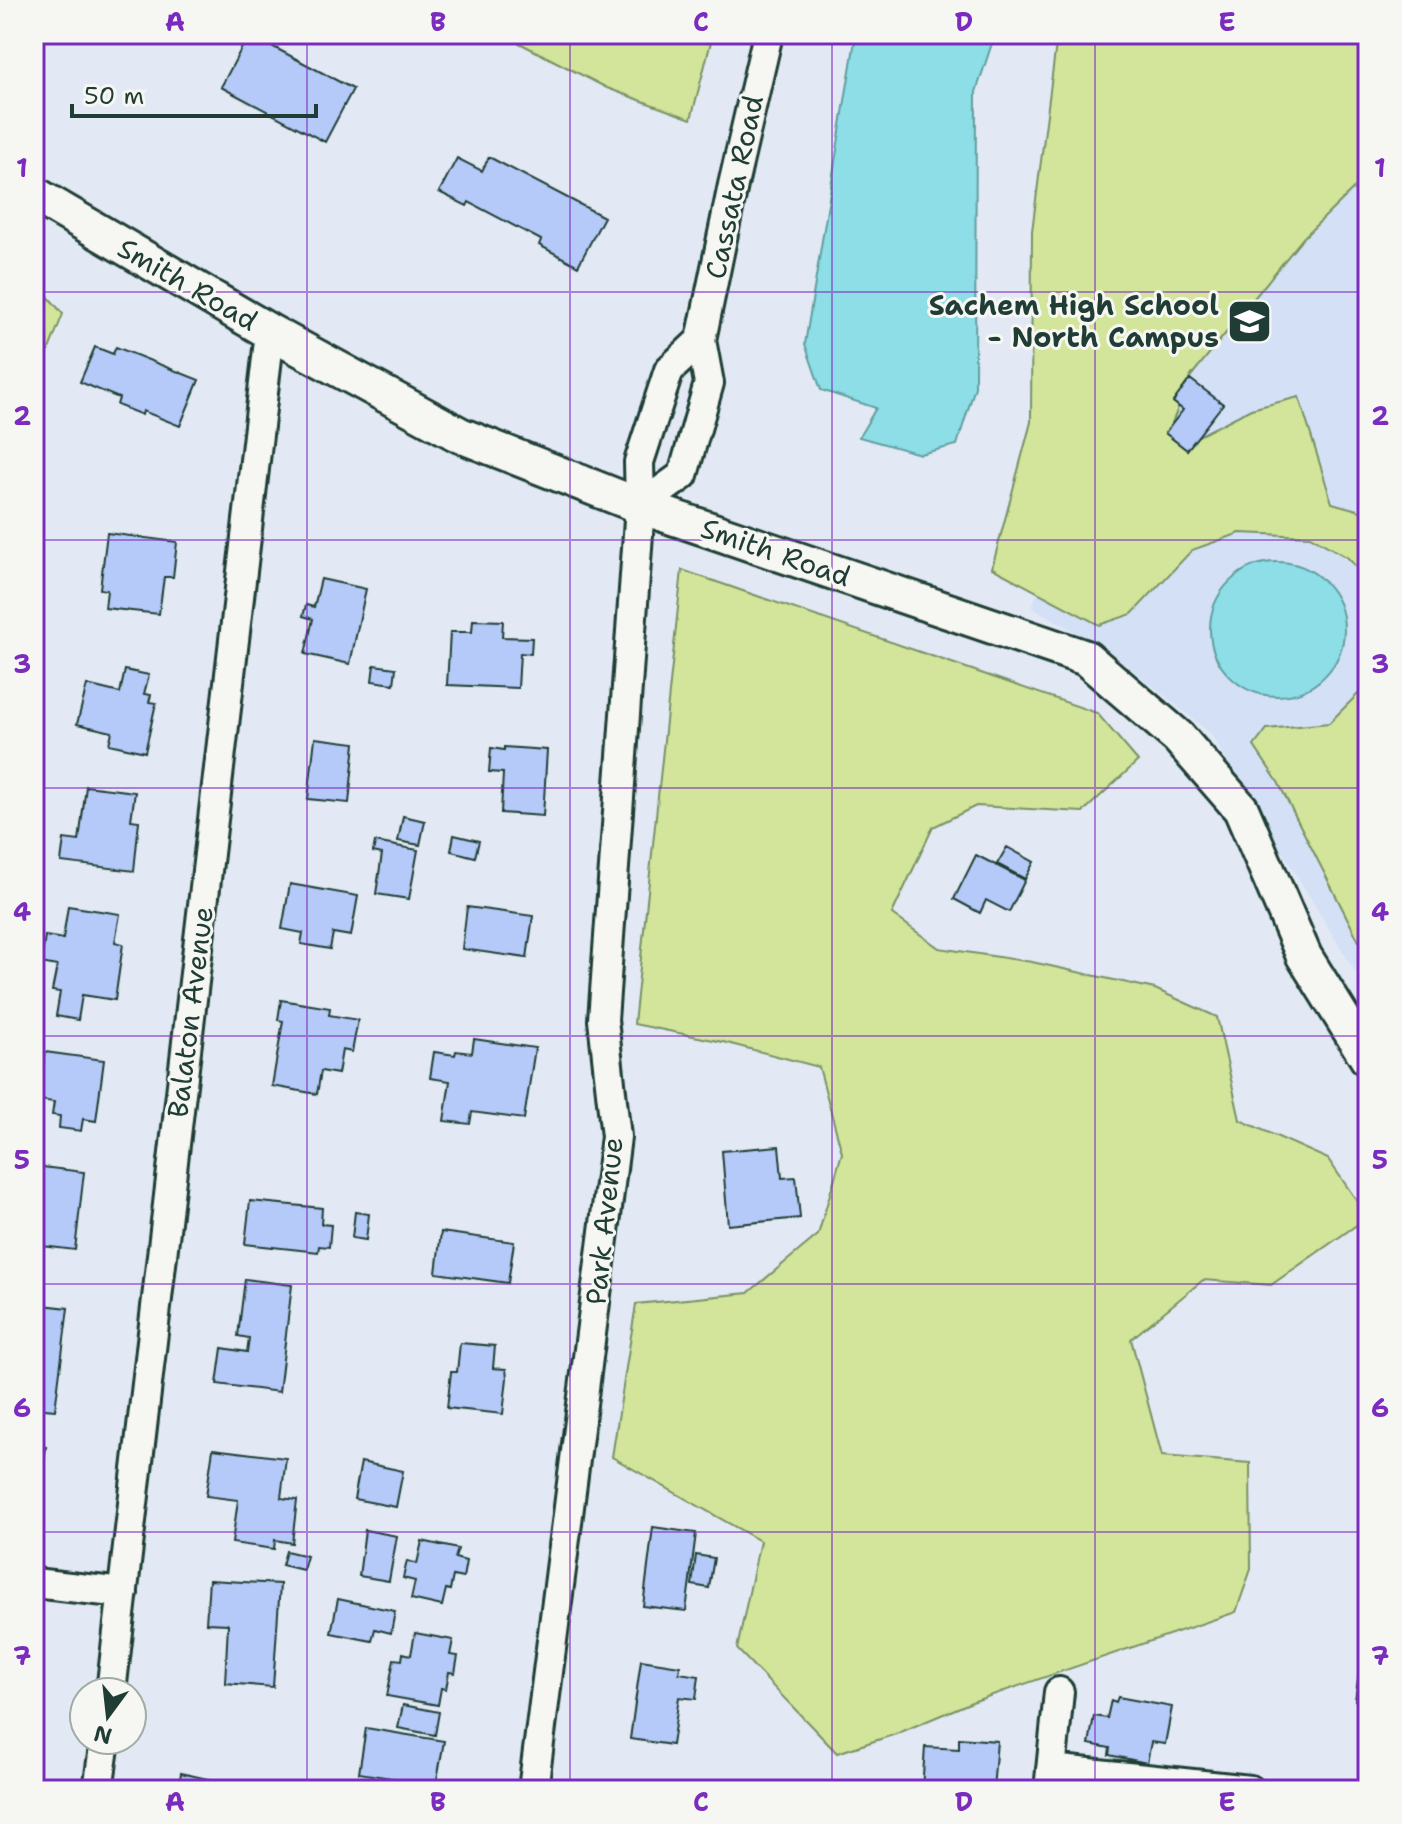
<svg xmlns="http://www.w3.org/2000/svg" width="1402" height="1824" font-family="'Shantell Sans',sans-serif">
<rect width="100%" height="100%" fill="#e2e9f4"/>
<filter id="ink" filterUnits="userSpaceOnUse"><feTurbulence type="fractalNoise" baseFrequency=".0125" numOctaves="2"/><feDisplacementMap in="SourceGraphic" scale="16" xChannelSelector="R" yChannelSelector="G"/><feConvolveMatrix kernelMatrix="1 2 1 2 8 2 1 2 1" color-interpolation-filters="sRGB"/></filter>
<g filter="url(#ink)">
<path fill="#d4e0f6" d="M 1234,34 L 1368,34 L 1368,993 L 1210,733 L 1113,654 L 1032,607 Z"/>
<path fill="#d2e59a" stroke="#789167" stroke-width="2" d="M 502,34 L 713,34 L 691,119 L 607,88 Z
M 1065,34 L 1368,34 L 1368,175 L 1303,238 L 1191,376 L 1170,428 L 1185,443 L 1251,409 L 1299,397 L 1332,503 L 1368,513 L 1368,580 L 1348,558 L 1310,536 L 1240,533 L 1192,550 L 1132,614 L 1099,625 L 992,568 L 1031,422 L 1032,231 L 1056,44 Z
M 34,280 L 63,314 L 38,377 L 34,421 Z
M 682,570 L 1097,713 L 1138,761 L 1083,812 L 976,806 L 933,827 L 892,914 L 939,948 L 1032,962 L 1155,989 L 1217,1017 L 1240,1120 L 1328,1159 L 1368,1217 L 1271,1285 L 1203,1280 L 1131,1339 L 1162,1456 L 1250,1463 L 1251,1569 L 1236,1612 L 972,1702 L 896,1734 L 837,1753 L 737,1649 L 760,1541 L 612,1457 L 636,1304 L 748,1293 L 818,1235 L 842,1153 L 819,1067 L 723,1042 L 634,1024 Z
M 1368,661 L 1368,959 L 1278,782 L 1254,746 L 1267,729 L 1329,723 L 1363,689 Z"/>
<path fill="#8ddee7" stroke="#619e9f" stroke-width="2" d="M 856,34 L 995,34 L 976,92 L 975,387 L 957,445 L 920,454 L 859,437 L 876,408 L 821,390 L 805,344 Z
M1210 629a67 67 0 1 1 134 0a67 67 0 1 1-134 0Z"/>
<path fill="#b5caf9" stroke="#1f3d34" stroke-width="2" d="M 249,34 L 353,89 L 325,142 L 221,87 Z
M 489,157 L 604,217 L 578,266 L 539,245 L 541,240 L 469,202 L 467,206 L 439,192 L 457,158 L 482,171 Z
M 95,347 L 113,354 L 116,347 L 199,380 L 180,426 L 143,411 L 142,415 L 117,405 L 119,398 L 80,382 Z
M 1190,379 L 1223,404 L 1187,450 L 1165,433 L 1183,410 L 1173,402 Z
M 107,533 L 177,542 L 173,577 L 164,577 L 159,614 L 105,608 L 107,590 L 100,589 Z
M 321,579 L 366,589 L 350,664 L 305,654 L 313,619 L 303,616 L 306,605 L 314,607 Z
M 473,620 L 503,621 L 502,637 L 532,638 L 531,654 L 520,653 L 518,688 L 447,685 L 450,632 L 472,632 Z
M 374,665 L 396,668 L 394,684 L 372,681 Z
M 125,670 L 149,675 L 144,694 L 151,695 L 149,702 L 156,703 L 145,752 L 109,744 L 112,732 L 77,724 L 87,685 L 120,693 Z
M 315,738 L 355,743 L 349,803 L 308,799 Z
M 504,747 L 547,750 L 543,816 L 501,813 L 503,773 L 489,772 L 491,748 L 504,750 Z
M 86,786 L 135,792 L 131,820 L 139,821 L 134,871 L 61,862 L 64,839 L 79,841 Z
M 403,816 L 425,821 L 420,845 L 398,841 Z
M 454,835 L 479,841 L 475,857 L 451,851 Z
M 375,842 L 418,850 L 409,899 L 376,894 L 382,854 L 373,852 Z
M 1007,847 L 1034,862 L 1025,879 L 997,864 Z
M 976,855 L 1025,880 L 1009,912 L 986,900 L 980,913 L 954,899 Z
M 290,884 L 358,896 L 351,936 L 333,933 L 330,949 L 301,944 L 303,933 L 282,929 Z
M 68,906 L 120,914 L 115,942 L 123,944 L 115,1000 L 82,995 L 78,1020 L 56,1016 L 60,992 L 52,991 L 57,966 L 41,963 L 45,936 L 63,939 Z
M 467,907 L 533,916 L 527,958 L 462,949 Z
M 281,1000 L 330,1008 L 329,1015 L 358,1020 L 352,1052 L 342,1050 L 338,1074 L 321,1071 L 317,1094 L 272,1086 L 283,1021 L 278,1020 Z
M 474,1039 L 535,1048 L 524,1119 L 472,1112 L 470,1124 L 444,1121 L 450,1081 L 430,1078 L 434,1052 L 455,1055 L 456,1051 L 472,1053 Z
M 45,1052 L 104,1060 L 96,1121 L 83,1119 L 81,1131 L 59,1128 L 60,1116 L 52,1115 L 54,1102 L 39,1100 Z
M 779,1146 L 782,1178 L 796,1177 L 800,1218 L 728,1225 L 722,1151 Z
M 34,1166 L 84,1172 L 75,1250 L 34,1245 Z
M 250,1201 L 322,1208 L 321,1224 L 331,1225 L 329,1247 L 319,1246 L 318,1252 L 245,1244 Z
M 355,1212 L 369,1214 L 366,1240 L 352,1238 Z
M 441,1232 L 514,1242 L 508,1283 L 436,1273 Z
M 245,1279 L 292,1285 L 279,1392 L 217,1384 L 222,1348 L 247,1352 L 249,1338 L 238,1336 Z
M 34,1304 L 68,1308 L 55,1410 L 34,1408 Z
M 460,1343 L 495,1346 L 493,1368 L 506,1369 L 507,1378 L 503,1414 L 447,1408 L 451,1372 L 457,1372 Z
M 34,1446 L 46,1447 L 36,1517 L 34,1517 Z
M 213,1449 L 286,1458 L 281,1498 L 297,1500 L 292,1543 L 275,1540 L 274,1549 L 232,1543 L 238,1500 L 206,1496 Z
M 361,1462 L 403,1471 L 396,1507 L 354,1499 Z
M 653,1527 L 696,1533 L 686,1611 L 643,1606 Z
M 365,1530 L 397,1536 L 389,1581 L 359,1576 Z
M 422,1541 L 458,1549 L 455,1558 L 466,1561 L 463,1578 L 453,1576 L 450,1590 L 446,1589 L 442,1606 L 411,1599 L 415,1581 L 403,1578 L 407,1561 L 417,1564 Z
M 286,1551 L 307,1556 L 303,1570 L 282,1565 Z
M 696,1555 L 714,1558 L 709,1588 L 692,1585 Z
M 209,1580 L 280,1584 L 273,1687 L 225,1683 L 228,1624 L 206,1623 Z
M 338,1599 L 395,1611 L 391,1633 L 375,1629 L 372,1641 L 331,1633 Z
M 1368,1610 L 1368,1702 L 1355,1700 Z
M 415,1633 L 453,1640 L 450,1655 L 458,1656 L 455,1673 L 449,1672 L 446,1689 L 441,1688 L 438,1705 L 387,1696 L 394,1659 L 402,1660 L 403,1653 L 411,1655 Z
M 641,1660 L 680,1666 L 679,1673 L 699,1676 L 696,1699 L 679,1697 L 672,1745 L 630,1739 Z
M 1118,1697 L 1172,1707 L 1165,1744 L 1151,1742 L 1147,1763 L 1109,1755 L 1110,1748 L 1089,1744 L 1094,1716 L 1107,1718 L 1111,1700 L 1116,1702 Z
M 403,1705 L 439,1712 L 435,1735 L 398,1728 Z
M 366,1728 L 444,1741 L 436,1785 L 359,1773 Z
M 959,1738 L 997,1741 L 993,1790 L 922,1790 L 925,1747 L 959,1749 Z
M 181,1773 L 256,1790 L 178,1790 Z"/>
<g fill="none" stroke-linecap="round" stroke-linejoin="round">
<defs>
<path id="minor" d="M 640,506 L 683,475 L 709,383 L 701,340 L 733,185 L 768,34
M 34,1583 L 123,1593
M 111,1692 L 270,332
M 1051,1769 L 1250,1790
M 98,1790 L 105,1740
M 533,1790 L 616,1137 L 603,1020 L 640,506 L 639,462 L 669,370 L 701,340
M 1049,1790 L 1059,1692"/>
<path id="tertiary" d="M 34,194 L 270,332 L 460,435 L 640,506 L 1086,658 L 1178,737 L 1241,809 L 1304,956 L 1368,1059"/>
</defs>
<use href="#minor" stroke="#1f3d34" stroke-width="34"/>
<use href="#tertiary" stroke="#1f3d34" stroke-width="40"/>
<use href="#minor" stroke="#f6f6f2" stroke-width="28"/>
<use href="#tertiary" stroke="#f6f6f2" stroke-width="34"/>
</g>
</g>
<path fill="none" stroke="#7b2cbf" stroke-width="2" stroke-opacity="0.55" d="M 307,34 L 307,1790M 570,34 L 570,1790M 832,34 L 832,1790M 1095,34 L 1095,1790M 34,292 L 1368,292M 34,540 L 1368,540M 34,788 L 1368,788M 34,1036 L 1368,1036M 34,1284 L 1368,1284M 34,1532 L 1368,1532"/>
<defs>
<symbol id="school-square" viewBox="-11 -11 22 22"><rect x="-9" y="-9" width="18" height="18" rx="4" fill="#1f3d34" stroke="#f6f6f2"/><path d="M0-5L7-2L0 1L-7-2ZM-4 1L0 2.5L4 1V4Q0 6-4 4Z" fill="#fff"/></symbol>
</defs>
<g fill-rule="evenodd">
<use href="#school-square" x="1224" y="296" width="51" height="51"/>
</g>
<g text-anchor="middle" stroke-width="6" stroke-linejoin="round" paint-order="stroke">
<g font-size="28" fill="#1f3d34" stroke="#f6f6f2">
<text transform="translate(734 187) rotate(-78)" y="10">Cassata Road</text>
<text transform="translate(188 284) rotate(30)" y="10">Smith Road</text>
<text transform="translate(776 552) rotate(19)" y="10">Smith Road</text>
<text transform="translate(190 1012) rotate(-83)" y="10">Balaton Avenue</text>
<text transform="translate(604 1221) rotate(-84)" y="10">Park Avenue</text>
</g>
<g font-size="28" font-weight="bold" fill="#1f3d34" stroke="#f6f6f2" text-anchor="end">
<text x="1219" y="315">Sachem High School<tspan x="1219" dy="32">- North Campus</tspan></text>
</g>
</g>
<rect width="1402" height="1824" fill="none" stroke="#f6f6f2" stroke-width="88"/>
<g transform="translate(108 1716) rotate(195)"><circle r="38" fill="#f6f6f2" stroke="#a0aca6" stroke-width="2"/>
<path d="M0-6L14 30L0 20L-14 30Z" fill="#1f3d34"/>
<text y="-12" font-size="22" font-weight="bold" text-anchor="middle" fill="#1f3d34">N</text>
</g>
<path d="M72 104v12h244v-12" fill="none" stroke="#1f3d34" stroke-width="4"/>
<text x="84" y="104" font-size="24" fill="#1f3d34" stroke="#f6f6f2" stroke-width="6" paint-order="stroke">50 m</text>
<rect x="44" y="44" width="1314" height="1736" fill="none" stroke="#7b2cbf" stroke-width="3"/>
<g font-size="26" text-anchor="middle" font-weight="bold" fill="#7b2cbf">
<text x="175" y="31">A</text>
<text x="438" y="31">B</text>
<text x="701" y="31">C</text>
<text x="964" y="31">D</text>
<text x="1227" y="31">E</text>
<text x="22" y="177">1</text>
<text x="1380" y="177">1</text>
<text x="22" y="425">2</text>
<text x="1380" y="425">2</text>
<text x="22" y="673">3</text>
<text x="1380" y="673">3</text>
<text x="22" y="921">4</text>
<text x="1380" y="921">4</text>
<text x="22" y="1169">5</text>
<text x="1380" y="1169">5</text>
<text x="22" y="1417">6</text>
<text x="1380" y="1417">6</text>
<text x="22" y="1665">7</text>
<text x="1380" y="1665">7</text>
<text x="175" y="1811">A</text>
<text x="438" y="1811">B</text>
<text x="701" y="1811">C</text>
<text x="964" y="1811">D</text>
<text x="1227" y="1811">E</text>
</g>
</svg>
